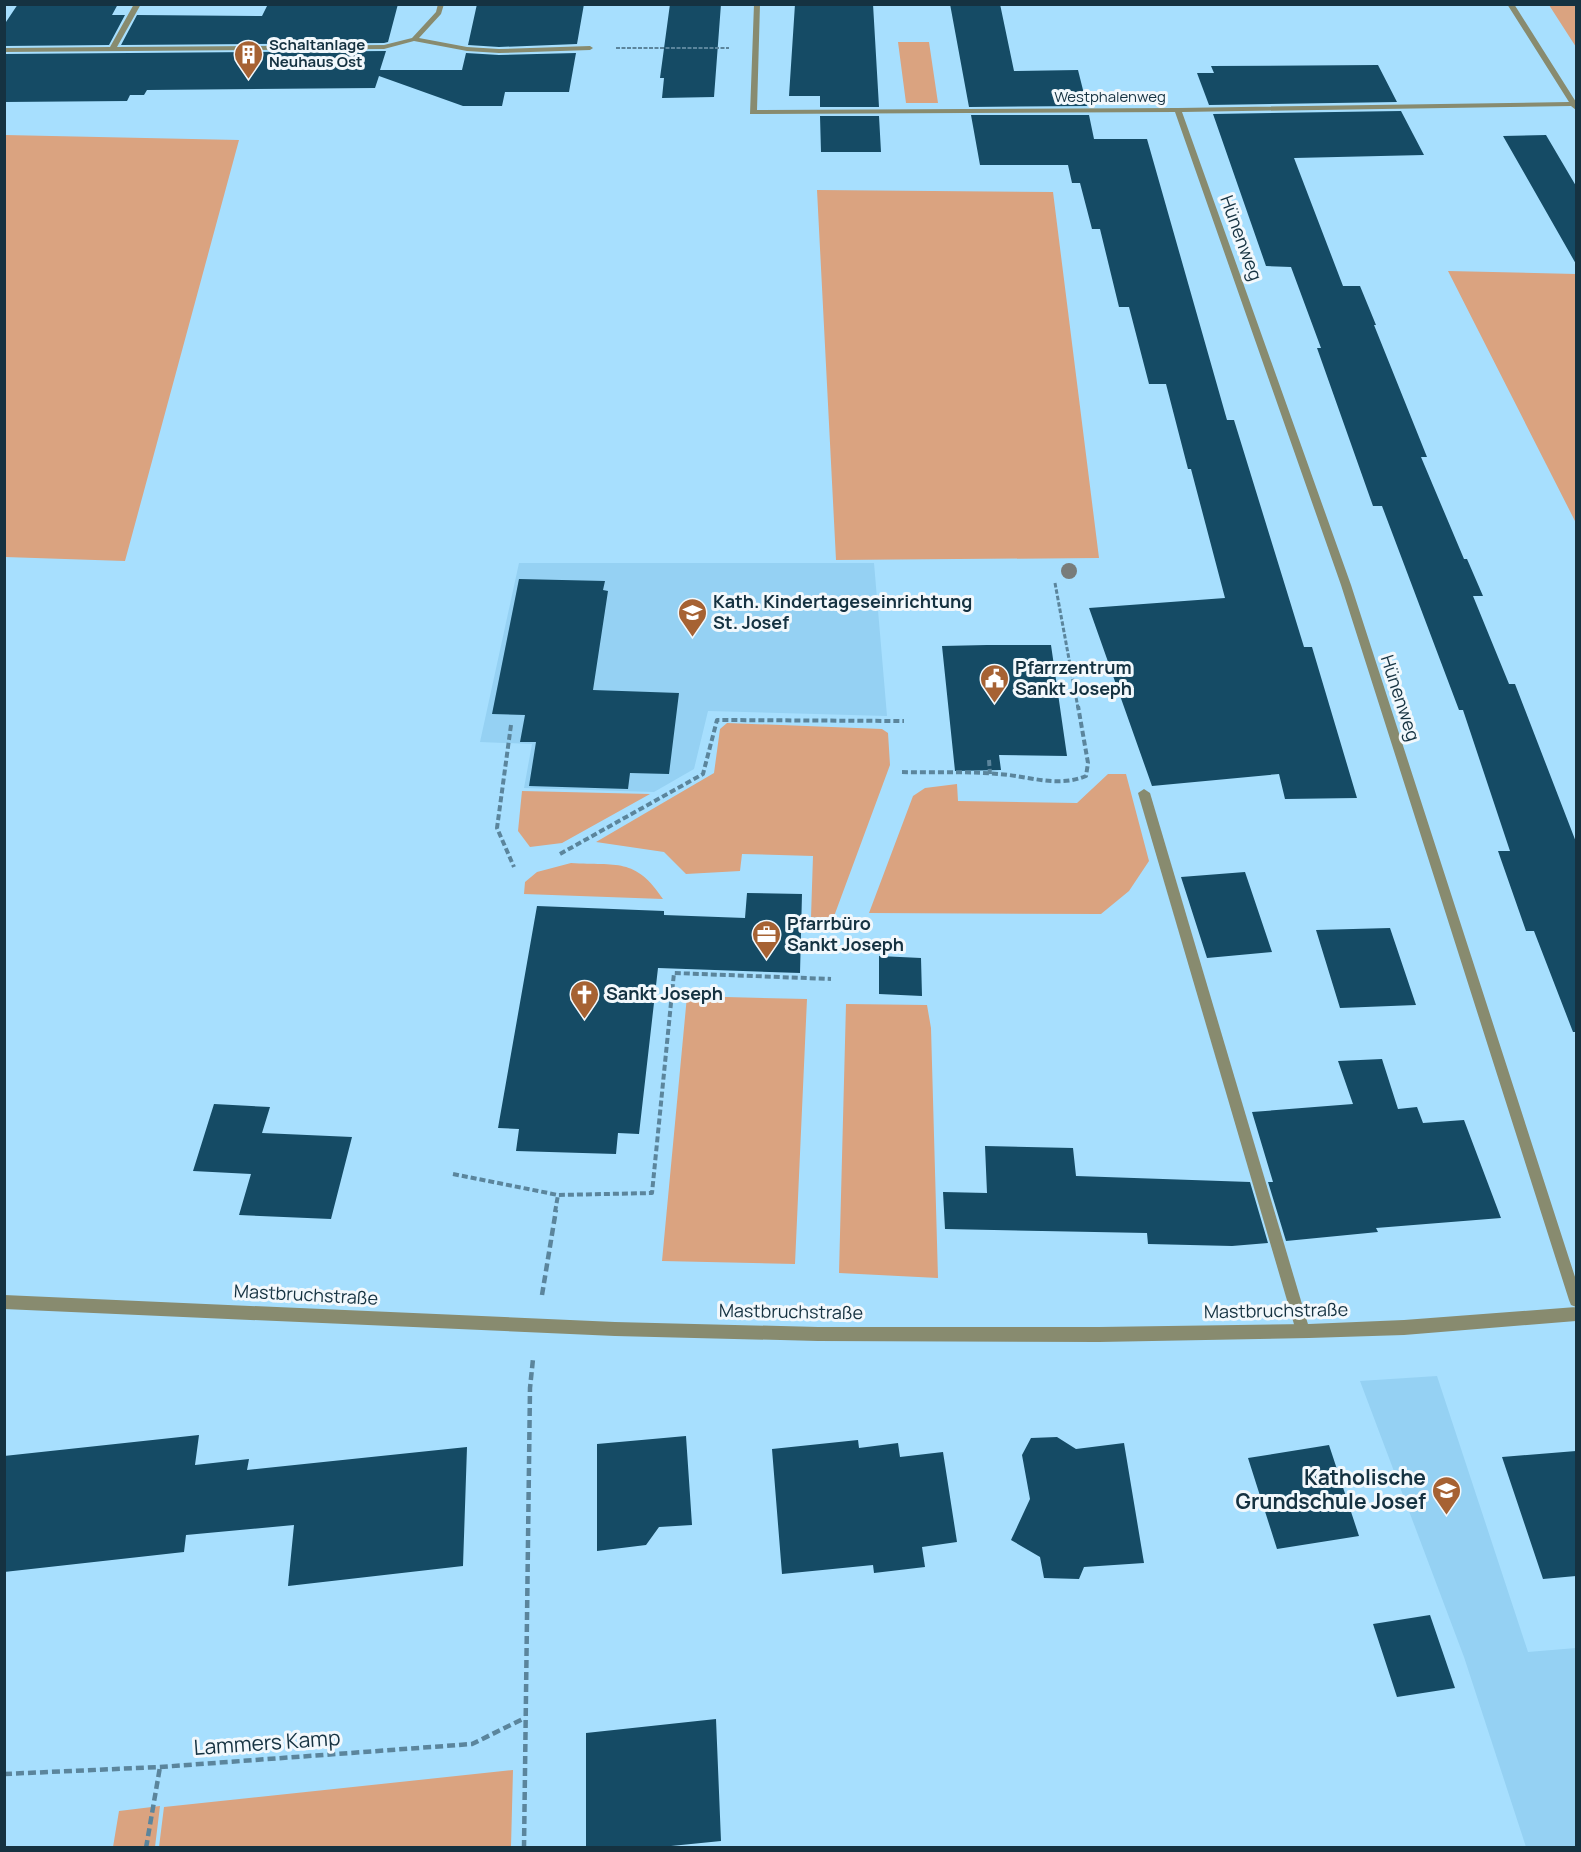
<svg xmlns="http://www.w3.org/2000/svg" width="1581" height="1852" font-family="Manrope,sans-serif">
<rect width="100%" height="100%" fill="#a7dffe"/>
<path fill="#95d1f3" d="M 519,563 L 874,563 L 887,716 L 708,711 L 694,769 L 654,792 L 524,788 L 532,744 L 480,742 Z
M 1437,1376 L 1528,1652 L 1576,1648 L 1576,1847 L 1526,1847 L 1464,1657 L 1360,1381 Z"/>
<path fill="#daa380" d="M 1549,5 L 1576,5 L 1576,47 Z
M 898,42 L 929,42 L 938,103 L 906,103 Z
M 5,135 L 239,140 L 125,561 L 5,557 Z
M 817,190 L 1053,192 L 1099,558 L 836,560 Z
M 1448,271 L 1576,274 L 1576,523 Z
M 727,723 L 882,729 L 888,733 L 890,765 L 833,919 L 811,917 L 813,856 L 742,854 L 740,871 L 686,874 L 664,852 L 596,842 L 714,773 L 720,729 Z
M 1108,774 L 1126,774 L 1149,861 L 1129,891 L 1101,914 L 869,913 L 913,796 L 925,788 L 957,784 L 958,801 L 1077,803 Z
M 522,791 L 650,794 L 562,843 L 530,847 L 518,831 Z
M 571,863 C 617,866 635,857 663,899 L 524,894 L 525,882 L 537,872 Z
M 687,996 L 807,999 L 795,1264 L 662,1261 Z
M 846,1004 L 927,1005 L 931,1028 L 938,1278 L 839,1273 Z
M 513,1770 L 511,1847 L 159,1847 L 164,1807 Z
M 160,1806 L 155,1847 L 113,1847 L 119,1811 Z"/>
<path fill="#154b65" d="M 18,4 L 118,4 L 112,15 L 125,15 L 109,45 L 4,46 L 4,25 Z
M 268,4 L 398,4 L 388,42 L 384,43 L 121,45 L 137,15 L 262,16 Z
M 477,4 L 584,4 L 577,44 L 499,47 L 468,45 Z
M 670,4 L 721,4 L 714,97 L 662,98 L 664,78 L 660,78 Z
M 795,4 L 873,4 L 879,107 L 820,107 L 820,96 L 789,96 Z
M 950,4 L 1000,4 L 1014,71 L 1078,70 L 1087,106 L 969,107 Z
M 386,51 L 380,70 L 462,70 L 466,53 L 499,55 L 576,53 L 569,92 L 505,92 L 502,106 L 463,106 L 379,76 L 375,88 L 147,90 L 144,95 L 130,95 L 127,101 L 4,102 L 4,54 Z
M 1378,65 L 1397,102 L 1209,105 L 1197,73 L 1214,73 L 1211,66 Z
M 1401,111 L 1424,155 L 1294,158 L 1343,286 L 1360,286 L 1376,325 L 1374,325 L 1427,457 L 1421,457 L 1464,559 L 1467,559 L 1483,596 L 1473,596 L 1509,684 L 1515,684 L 1576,842 L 1576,1032 L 1573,1032 L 1534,931 L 1526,931 L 1498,851 L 1510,851 L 1463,710 L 1459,710 L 1382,506 L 1373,506 L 1317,348 L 1321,348 L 1291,267 L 1266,266 L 1213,114 Z
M 971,115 L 1089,115 L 1094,139 L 1147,139 L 1227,420 L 1234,420 L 1304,647 L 1312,647 L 1357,798 L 1285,799 L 1279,774 L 1152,786 L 1089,608 L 1225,598 L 1191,469 L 1188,469 L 1166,384 L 1149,384 L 1129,307 L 1119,307 L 1100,229 L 1092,229 L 1080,183 L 1072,183 L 1068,165 L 980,165 Z
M 820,116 L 879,116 L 881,152 L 821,152 Z
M 1546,135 L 1576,186 L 1576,264 L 1503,136 Z
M 519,579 L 605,581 L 603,590 L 608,591 L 593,690 L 679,693 L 669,774 L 630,773 L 628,789 L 529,786 L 536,742 L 520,742 L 525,715 L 492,714 Z
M 987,645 L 1051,645 L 1067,756 L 999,755 L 1001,770 L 955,771 L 942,646 Z
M 1245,872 L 1272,952 L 1207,958 L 1181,877 Z
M 747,893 L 802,894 L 800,973 L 658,968 L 639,1134 L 618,1133 L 616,1154 L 516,1151 L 519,1129 L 498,1128 L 537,906 L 664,911 L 664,915 L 745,918 Z
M 1390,928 L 1416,1005 L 1340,1008 L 1316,930 Z
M 879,956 L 921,958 L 922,996 L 879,994 Z
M 1382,1059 L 1398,1109 L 1417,1107 L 1423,1123 L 1464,1120 L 1501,1218 L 1376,1228 L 1378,1232 L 1286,1241 L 1268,1182 L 1273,1182 L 1252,1112 L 1353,1104 L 1338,1061 Z
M 214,1104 L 270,1107 L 262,1133 L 352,1137 L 331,1219 L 239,1215 L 251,1174 L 193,1171 Z
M 985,1146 L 1073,1148 L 1076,1176 L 1250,1182 L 1268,1243 L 1232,1246 L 1148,1244 L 1147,1233 L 945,1229 L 943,1192 L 987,1193 Z
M 199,1435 L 195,1465 L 249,1459 L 247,1470 L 467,1447 L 463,1566 L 288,1586 L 294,1525 L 186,1535 L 184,1552 L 4,1572 L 4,1456 Z
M 686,1436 L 692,1525 L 659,1527 L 646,1545 L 597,1551 L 597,1444 Z
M 1057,1437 L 1076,1449 L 1124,1443 L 1144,1563 L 1084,1567 L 1079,1579 L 1044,1578 L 1040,1557 L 1011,1540 L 1030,1499 L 1022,1455 L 1031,1438 Z
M 858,1440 L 859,1448 L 898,1443 L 900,1457 L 943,1452 L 957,1542 L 922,1547 L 925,1567 L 874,1573 L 873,1565 L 782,1574 L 772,1449 Z
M 1329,1445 L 1359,1536 L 1277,1549 L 1248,1458 Z
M 1576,1451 L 1576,1576 L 1543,1579 L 1502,1457 Z
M 1430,1615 L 1455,1688 L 1397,1697 L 1373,1624 Z
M 716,1719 L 721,1841 L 651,1848 L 586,1848 L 586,1733 Z"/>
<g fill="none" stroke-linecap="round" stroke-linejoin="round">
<path stroke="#5b859c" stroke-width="2" stroke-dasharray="4 1.5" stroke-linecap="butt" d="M 616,48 L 729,48"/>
<path stroke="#5b859c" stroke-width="3" stroke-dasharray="4.5 2" stroke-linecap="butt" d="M 1055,583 L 1078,708"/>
<path stroke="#5b859c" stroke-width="4" stroke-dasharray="6 3" stroke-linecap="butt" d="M 511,725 L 497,828 L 514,867
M 989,760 L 990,774
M 902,772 C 934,773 967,771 999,774 C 1029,776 1057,788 1086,776 L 1088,763 L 1078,706
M 560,854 L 703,774 L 717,720 L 904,721
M 453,1174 L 558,1195 L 652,1193 L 674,973 L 831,979
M 555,1212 L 558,1195"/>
<path stroke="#5b859c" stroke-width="4.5" stroke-dasharray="8 4" stroke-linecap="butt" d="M 542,1295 L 556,1210
M 4,1774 L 160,1767 L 472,1744 L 525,1718
M 146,1848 L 160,1767
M 524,1848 L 530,1388 L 533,1359"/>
<path fill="#888b6f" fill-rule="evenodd" d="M 1144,789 L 1150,793 L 1310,1331 L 1308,1336 L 1303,1338 L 1298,1336 L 1296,1331 L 1138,793 Z"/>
<path fill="#888b6f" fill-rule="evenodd" d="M 134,4 L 141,4 L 117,47 L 384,45 L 412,38 L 436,12 L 438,4 L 444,4 L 441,14 L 419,38 L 467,47 L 499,49 L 590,46 L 593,48 L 590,50 L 499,53 L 467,51 L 414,41 L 384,49 L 4,52 L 4,48 L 110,47 Z
M 754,4 L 760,4 L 757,110 L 1178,108 L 1569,102 L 1507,4 L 1514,4 L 1576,102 L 1576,110 L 1571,106 L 1182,112 L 1351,585 L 1576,1280 L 1576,1321 L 1404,1335 L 1309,1338 L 1099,1342 L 818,1341 L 615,1336 L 4,1309 L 4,1295 L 615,1322 L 818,1327 L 1099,1327 L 1309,1324 L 1404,1320 L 1576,1307 L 1571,1305 L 1569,1300 L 1341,585 L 1175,112 L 750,114 Z"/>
</g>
<circle fill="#787c7a" cx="1069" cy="571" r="8"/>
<defs>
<symbol id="building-pin" viewBox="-11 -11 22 30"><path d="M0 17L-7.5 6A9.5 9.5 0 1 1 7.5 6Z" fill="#a66233" stroke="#f2f8fc"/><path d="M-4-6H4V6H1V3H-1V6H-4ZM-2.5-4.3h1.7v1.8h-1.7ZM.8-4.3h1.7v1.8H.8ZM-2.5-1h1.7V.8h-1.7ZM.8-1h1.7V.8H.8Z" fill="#fff"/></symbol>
<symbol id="school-pin" viewBox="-11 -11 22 30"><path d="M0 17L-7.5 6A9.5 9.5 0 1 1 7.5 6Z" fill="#a66233" stroke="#f2f8fc"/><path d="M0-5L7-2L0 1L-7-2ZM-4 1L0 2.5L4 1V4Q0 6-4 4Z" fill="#fff"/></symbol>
<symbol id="civic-pin" viewBox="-11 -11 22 30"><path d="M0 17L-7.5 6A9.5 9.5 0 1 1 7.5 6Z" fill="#a66233" stroke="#f2f8fc"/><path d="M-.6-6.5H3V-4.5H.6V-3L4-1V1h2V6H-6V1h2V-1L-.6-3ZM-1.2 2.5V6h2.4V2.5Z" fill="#fff"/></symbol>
<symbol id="office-pin" viewBox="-11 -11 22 30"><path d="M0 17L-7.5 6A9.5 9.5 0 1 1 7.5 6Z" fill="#a66233" stroke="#f2f8fc"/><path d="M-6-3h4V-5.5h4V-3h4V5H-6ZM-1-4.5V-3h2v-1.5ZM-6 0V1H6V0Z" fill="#fff"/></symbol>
<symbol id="church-pin" viewBox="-11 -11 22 30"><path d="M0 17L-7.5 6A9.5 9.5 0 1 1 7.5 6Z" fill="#a66233" stroke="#f2f8fc"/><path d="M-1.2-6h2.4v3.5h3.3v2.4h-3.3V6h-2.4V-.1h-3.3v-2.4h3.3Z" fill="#fff"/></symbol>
</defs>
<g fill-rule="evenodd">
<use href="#building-pin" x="232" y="38" width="33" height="45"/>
<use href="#school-pin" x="676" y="596" width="33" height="45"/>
<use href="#civic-pin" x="978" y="662" width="33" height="45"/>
<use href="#office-pin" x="750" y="918" width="33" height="45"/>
<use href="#church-pin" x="568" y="978" width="33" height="45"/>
<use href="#school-pin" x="1430" y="1474" width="33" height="45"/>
</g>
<g text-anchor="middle" stroke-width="6" stroke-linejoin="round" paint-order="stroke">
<g font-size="15" font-weight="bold" fill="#153241" stroke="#f2f8fc" text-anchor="start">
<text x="269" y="50">Schaltanlage<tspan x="269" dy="17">Neuhaus Ost</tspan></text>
</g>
<g font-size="15" fill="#153241" stroke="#f2f8fc">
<text x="1110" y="102">Westphalenweg</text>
</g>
<g font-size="18" fill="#153241" stroke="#f2f8fc">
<text transform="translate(1241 238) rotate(70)" y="6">Hünenweg</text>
<text transform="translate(1400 698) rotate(72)" y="6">Hünenweg</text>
<text transform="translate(306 1295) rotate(3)" y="6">Mastbruchstraße</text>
<text transform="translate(1276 1311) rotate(-1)" y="6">Mastbruchstraße</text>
<text transform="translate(791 1312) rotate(1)" y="6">Mastbruchstraße</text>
</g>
<g font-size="18" font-weight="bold" fill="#153241" stroke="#f2f8fc" text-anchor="start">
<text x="713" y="608">Kath. Kindertageseinrichtung<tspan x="713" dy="21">St. Josef</tspan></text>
<text x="1015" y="674">Pfarrzentrum<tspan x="1015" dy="21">Sankt Joseph</tspan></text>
<text x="787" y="930">Pfarrbüro<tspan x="787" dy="21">Sankt Joseph</tspan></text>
<text x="606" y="1000">Sankt Joseph</text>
</g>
<g font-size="21" font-weight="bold" fill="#153241" stroke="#f2f8fc" text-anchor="end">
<text x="1426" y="1485">Katholische<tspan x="1426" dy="24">Grundschule Josef</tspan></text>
</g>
<g font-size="21" fill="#153241" stroke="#f2f8fc">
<text transform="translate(267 1743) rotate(-4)" y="7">Lammers Kamp</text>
</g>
</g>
<rect width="1581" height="1852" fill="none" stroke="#153241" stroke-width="12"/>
</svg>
